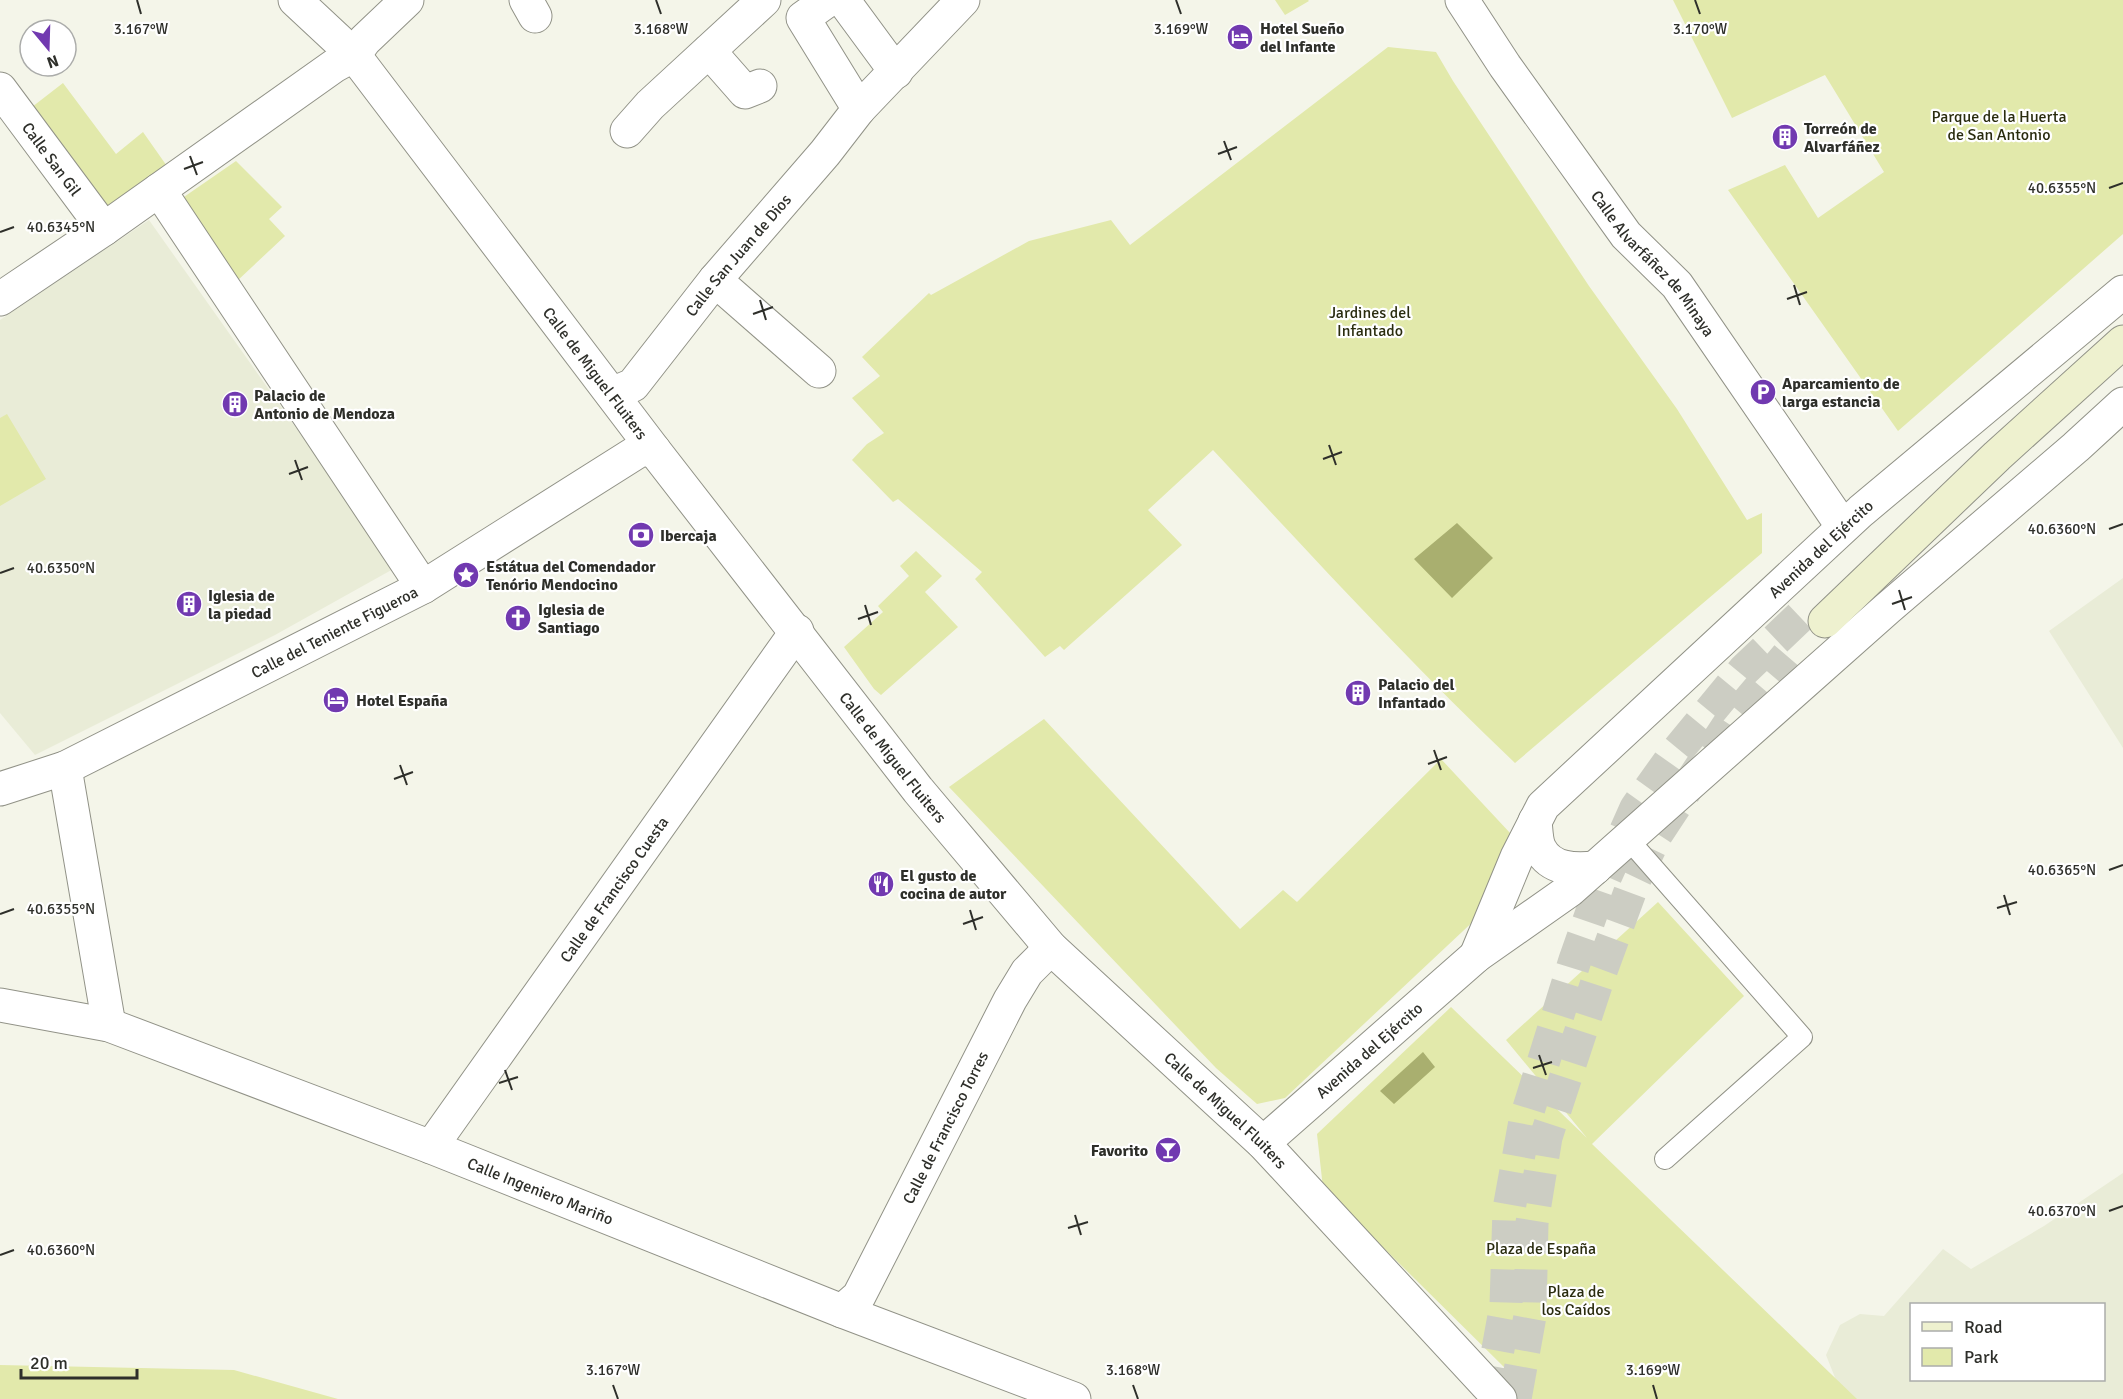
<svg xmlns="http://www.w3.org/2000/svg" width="2123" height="1399" font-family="Signika,sans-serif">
<rect width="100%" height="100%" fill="#f4f5e9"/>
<path fill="#e9ecd7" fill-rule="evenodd" d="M 149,220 L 395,568 L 275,635 L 35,755 L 0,713 L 0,320 Z
M 2123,578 L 2123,748 L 2049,631 Z
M 2123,1173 L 2123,1399 L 1824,1399 L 1838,1385 L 1826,1355 L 1840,1325 L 1860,1314 L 1884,1316 L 1943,1249 L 1971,1269 L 2044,1226 ZM 1912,1304 L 2104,1304 L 2104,1380 L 1912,1380 Z"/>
<path fill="#e2e9ab" d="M 1275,0 L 1308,0 L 1309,1 L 1285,15 Z
M 1673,0 L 2123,0 L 2123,234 L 1898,431 L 1728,190 L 1785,165 L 1818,218 L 1884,172 L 1825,75 L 1732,118 Z
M 1388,47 L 1436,52 L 1453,81 L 1589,286 L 1677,409 L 1747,520 L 1762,513 L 1762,553 L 1515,763 C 1410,663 1312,556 1213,450 L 1148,510 L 1182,545 L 1064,650 L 1060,646 L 1045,657 L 975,579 L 982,572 L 898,499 L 893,502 L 852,460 L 867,444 L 884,433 L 852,398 L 880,376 L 862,357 L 929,293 L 931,295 L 1029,241 L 1111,220 L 1130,245 Z
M 63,83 L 116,154 L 143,132 L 169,169 L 109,210 L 32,107 Z
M 236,161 L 282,207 L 269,219 L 285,236 L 237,281 L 181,199 Z
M 7,414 L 46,479 L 0,506 L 0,418 Z
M 916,551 L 942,576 L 925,592 L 958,627 L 881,695 L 874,689 L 844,647 L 883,612 L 878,606 L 909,576 L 900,566 Z
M 1044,719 L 1240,929 L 1283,890 L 1297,902 L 1441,759 L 1511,834 L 1479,916 L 1285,1098 L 1257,1104 L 1216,1068 L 949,787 Z
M 1658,902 L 1744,996 L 1592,1144 L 1857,1399 L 1495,1399 L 1508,1371 L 1323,1188 L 1317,1134 L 1451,1007 L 1587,1138 L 1506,1040 Z
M 0,1365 L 234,1370 L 338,1399 L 0,1399 Z"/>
<path fill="#a9af6f" d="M 1457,523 L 1493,558 L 1452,598 L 1414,559 Z
M 1423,1052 L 1435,1067 L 1394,1104 L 1380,1091 Z"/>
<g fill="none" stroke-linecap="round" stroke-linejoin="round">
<path stroke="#cccdc3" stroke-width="33" stroke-dasharray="33 16" stroke-linecap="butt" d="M 1489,1399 L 1506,1305 L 1509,1209 L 1525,1121 L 1575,960 L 1600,889 L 1636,808 L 1673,756 L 1744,670 L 1809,608
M 1515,1399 L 1530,1316 L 1532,1223 L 1546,1137 L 1598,979 L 1634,881 L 1656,835 L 1729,724 L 1787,656"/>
<defs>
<path id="lane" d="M 1628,839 L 1802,1037 L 1665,1159"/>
<g id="street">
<path id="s1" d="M 295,0 L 354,55 L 654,450 L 918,790 L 1051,948 L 1263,1143 L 1500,1399"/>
<path d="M 526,0 L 535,16"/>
<path d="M 843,0 L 896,72"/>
<path id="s2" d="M 1462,0 L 1505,66 L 1626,235 L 1677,285 L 1843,527"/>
<path d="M 709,51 L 745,92 L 760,86"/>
<path id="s3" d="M 0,89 L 104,229"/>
<path d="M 859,109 L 963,0"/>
<path d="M 627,131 L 650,105 L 764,0"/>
<path d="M 159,190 L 423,587"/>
<path d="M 715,280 L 819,371"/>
<path d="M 0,299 L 104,229 L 334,66 L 354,55 L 365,40 L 407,0"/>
<path id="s4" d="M 612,394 L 633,385 L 715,280 L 825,153 L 859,109 L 803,18 L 828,0"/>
<path d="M 65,768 L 109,1025"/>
<path id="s5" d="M 0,789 L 65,768 L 423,587 L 640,450 L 654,450"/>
<path d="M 1535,821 C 1536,829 1536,842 1540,849 C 1551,870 1575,870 1595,868"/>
<path id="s6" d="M 1476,956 L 1517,857 L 1543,806 L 1861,511 L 2123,292"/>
<path id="s7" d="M 0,1005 L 109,1025 L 431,1147 L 842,1311 L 1074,1399"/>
<path id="s8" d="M 1263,1143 L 1476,956 L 1570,890 L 1888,608 L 2076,447 L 2123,404"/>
<path id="s9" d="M 431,1147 L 797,631"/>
<path id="s10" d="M 842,1311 L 859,1296 L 1010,1000 L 1027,972 L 1051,948"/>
</g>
<path id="secondary" d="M 1825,621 L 1997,456 L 2123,342"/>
</defs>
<use href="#lane" stroke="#919287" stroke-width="22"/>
<use href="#street" stroke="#919287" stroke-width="35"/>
<use href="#secondary" stroke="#919287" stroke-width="35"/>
<use href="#lane" stroke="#fff" stroke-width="20"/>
<use href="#street" stroke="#fff" stroke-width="33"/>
<use href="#secondary" stroke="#eef1cf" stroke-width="33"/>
</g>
<path fill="none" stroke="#2e2f2a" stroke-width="2" d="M 137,0 L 141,14M 656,0 L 661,14M 1176,0 L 1181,14M 1695,0 L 1700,14M 1224,141 L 1231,160M 1218,154 L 1237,147M 190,156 L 197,175M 184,169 L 203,162M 2109,188 L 2123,183M 0,232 L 14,227M 1794,285 L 1800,305M 1787,299 L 1807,292M 760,300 L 766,320M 753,314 L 773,307M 1329,445 L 1336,465M 1323,459 L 1342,452M 295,460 L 302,480M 289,474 L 308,467M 2109,529 L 2123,524M 0,573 L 14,568M 1899,590 L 1905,610M 1892,604 L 1912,597M 865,605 L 871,625M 858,619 L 878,612M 1434,750 L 1441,770M 1428,764 L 1447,757M 400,765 L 407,785M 394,779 L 413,772M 2109,870 L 2123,865M 2004,895 L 2010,915M 1997,908 L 2017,902M 970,910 L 976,930M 0,914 L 14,909M 963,924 L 983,917M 1539,1055 L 1546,1075M 1533,1068 L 1552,1062M 505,1070 L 512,1090M 499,1083 L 518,1077M 2109,1211 L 2123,1206M 1075,1215 L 1081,1235M 1068,1228 L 1088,1222M 0,1255 L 14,1250M 613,1385 L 618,1399M 1133,1385 L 1138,1399M 1653,1385 L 1657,1399"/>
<defs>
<symbol id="hotel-disc" viewBox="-11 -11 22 22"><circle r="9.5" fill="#7139b0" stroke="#fff"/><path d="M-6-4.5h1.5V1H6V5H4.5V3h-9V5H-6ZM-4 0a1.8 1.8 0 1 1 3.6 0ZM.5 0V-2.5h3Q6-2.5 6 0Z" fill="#fff"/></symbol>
<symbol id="building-disc" viewBox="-11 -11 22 22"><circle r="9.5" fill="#7139b0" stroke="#fff"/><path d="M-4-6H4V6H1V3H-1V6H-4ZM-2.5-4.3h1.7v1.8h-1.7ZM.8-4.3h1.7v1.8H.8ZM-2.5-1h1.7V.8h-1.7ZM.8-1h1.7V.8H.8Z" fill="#fff"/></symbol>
<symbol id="parking-disc" viewBox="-11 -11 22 22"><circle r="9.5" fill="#7139b0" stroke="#fff"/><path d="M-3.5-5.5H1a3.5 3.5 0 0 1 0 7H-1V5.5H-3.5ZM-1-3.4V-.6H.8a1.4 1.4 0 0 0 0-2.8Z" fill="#fff"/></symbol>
<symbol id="bank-disc" viewBox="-11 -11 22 22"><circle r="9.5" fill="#7139b0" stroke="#fff"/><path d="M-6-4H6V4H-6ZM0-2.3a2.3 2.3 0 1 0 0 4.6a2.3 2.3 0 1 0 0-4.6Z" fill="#fff"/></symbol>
<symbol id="sight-disc" viewBox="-11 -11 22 22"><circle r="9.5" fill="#7139b0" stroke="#fff"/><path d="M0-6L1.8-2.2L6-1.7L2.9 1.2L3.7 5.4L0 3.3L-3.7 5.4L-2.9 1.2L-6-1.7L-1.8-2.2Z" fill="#fff"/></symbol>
<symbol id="church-disc" viewBox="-11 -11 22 22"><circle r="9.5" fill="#7139b0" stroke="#fff"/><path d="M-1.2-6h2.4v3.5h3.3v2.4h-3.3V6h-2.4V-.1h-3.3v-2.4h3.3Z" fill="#fff"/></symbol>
<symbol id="restaurant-disc" viewBox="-11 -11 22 22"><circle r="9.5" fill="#7139b0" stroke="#fff"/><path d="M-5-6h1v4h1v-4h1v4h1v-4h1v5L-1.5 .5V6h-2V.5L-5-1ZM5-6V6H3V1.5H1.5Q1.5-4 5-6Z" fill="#fff"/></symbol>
<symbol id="bar-disc" viewBox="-11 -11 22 22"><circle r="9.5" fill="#7139b0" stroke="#fff"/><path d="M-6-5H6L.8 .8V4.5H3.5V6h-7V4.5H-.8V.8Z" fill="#fff"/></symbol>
</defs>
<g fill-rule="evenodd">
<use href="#hotel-disc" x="1225" y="22" width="30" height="30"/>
<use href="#building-disc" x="1770" y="122" width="30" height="30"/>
<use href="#parking-disc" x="1748" y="377" width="30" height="30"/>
<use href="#building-disc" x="220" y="389" width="30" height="30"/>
<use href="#bank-disc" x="626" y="520" width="30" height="30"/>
<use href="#sight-disc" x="451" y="560" width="30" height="30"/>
<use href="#building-disc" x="174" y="589" width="30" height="30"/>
<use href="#church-disc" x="503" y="603" width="30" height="30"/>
<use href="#building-disc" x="1343" y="678" width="30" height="30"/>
<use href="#hotel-disc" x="321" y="685" width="30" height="30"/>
<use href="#restaurant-disc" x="866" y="869" width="30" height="30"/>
<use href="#bar-disc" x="1153" y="1135" width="30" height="30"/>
</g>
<g text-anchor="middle" stroke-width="4.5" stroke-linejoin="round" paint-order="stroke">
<g font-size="16" font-weight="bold" fill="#2e2f2a" stroke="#fff" text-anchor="start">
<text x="1260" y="34">Hotel Sueño<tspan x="1260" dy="18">del Infante</tspan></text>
<text x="1804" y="134">Torreón de<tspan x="1804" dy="18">Alvarfáñez</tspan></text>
<text x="1782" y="389">Aparcamiento de<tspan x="1782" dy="18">larga estancia</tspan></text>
<text x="254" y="401">Palacio de<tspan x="254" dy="18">Antonio de Mendoza</tspan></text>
<text x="660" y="541">Ibercaja</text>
<text x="486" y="572">Estátua del Comendador<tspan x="486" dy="18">Tenório Mendocino</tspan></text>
<text x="208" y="601">Iglesia de<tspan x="208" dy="18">la piedad</tspan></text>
<text x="538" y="615">Iglesia de<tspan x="538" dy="18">Santiago</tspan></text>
<text x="1378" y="690">Palacio del<tspan x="1378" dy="18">Infantado</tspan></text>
<text x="356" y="706">Hotel España</text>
<text x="900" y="881">El gusto de<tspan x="900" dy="18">cocina de autor</tspan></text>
<text x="1148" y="1156" text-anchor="end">Favorito</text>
</g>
<g font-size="16" fill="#2a2c0f" stroke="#fff">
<text x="1999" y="122">Parque de la Huerta<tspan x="1999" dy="18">de San Antonio</tspan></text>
<text x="1370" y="318">Jardines del<tspan x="1370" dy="18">Infantado</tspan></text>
<text x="1541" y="1254">Plaza de España</text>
<text x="1576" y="1297">Plaza de<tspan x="1576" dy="18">los Caídos</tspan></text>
</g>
<g font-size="16" fill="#2e2f2a" stroke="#fff">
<text dy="6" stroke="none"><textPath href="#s3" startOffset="87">Calle San Gil</textPath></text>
<text dy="6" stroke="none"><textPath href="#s4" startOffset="190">Calle San Juan de Dios</textPath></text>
<text dy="6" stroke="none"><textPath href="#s2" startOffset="326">Calle Alvarfáñez de Minaya</textPath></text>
<text dy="6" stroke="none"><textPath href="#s1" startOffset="480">Calle de Miguel Fluiters</textPath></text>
<text dy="6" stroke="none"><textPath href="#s6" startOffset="543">Avenida del Ejército</textPath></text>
<text dy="6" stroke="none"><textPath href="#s5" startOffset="370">Calle del Teniente Figueroa</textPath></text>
<text dy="6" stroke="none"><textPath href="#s1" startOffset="966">Calle de Miguel Fluiters</textPath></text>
<text dy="6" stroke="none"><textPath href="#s9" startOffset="316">Calle de Francisco Cuesta</textPath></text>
<text dy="6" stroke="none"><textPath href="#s8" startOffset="141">Avenida del Ejército</textPath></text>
<text dy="6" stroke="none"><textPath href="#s1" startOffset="1452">Calle de Miguel Fluiters</textPath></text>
<text dy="6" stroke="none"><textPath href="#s10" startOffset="212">Calle de Francisco Torres</textPath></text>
<text dy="6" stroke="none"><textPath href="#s7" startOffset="573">Calle Ingeniero Mariño</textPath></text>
</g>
</g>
<g font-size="15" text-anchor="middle" fill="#2e2f2a" stroke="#fff" stroke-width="4.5" stroke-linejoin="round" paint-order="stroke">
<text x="1700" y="34">3.170°W</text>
<text x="141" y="34">3.167°W</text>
<text x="661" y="34">3.168°W</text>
<text x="1181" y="34">3.169°W</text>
<text x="2062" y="193">40.6355°N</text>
<text x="61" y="232">40.6345°N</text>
<text x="2062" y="534">40.6360°N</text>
<text x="61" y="573">40.6350°N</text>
<text x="2062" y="875">40.6365°N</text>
<text x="61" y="914">40.6355°N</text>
<text x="2062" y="1216">40.6370°N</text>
<text x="61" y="1255">40.6360°N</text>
<text x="613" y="1375">3.167°W</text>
<text x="1133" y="1375">3.168°W</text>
<text x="1653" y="1375">3.169°W</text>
</g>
<rect x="1910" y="1303" width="195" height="78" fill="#ffffff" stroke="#abacaa" stroke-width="1.5"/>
<rect x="1922" y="1322" width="30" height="9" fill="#eef1cf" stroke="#abacaa" stroke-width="1.5"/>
<text x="1964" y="1333" font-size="18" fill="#2e2f2a">Road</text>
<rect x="1922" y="1348" width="30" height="18" fill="#e2e9ab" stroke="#abacaa" stroke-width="1.5"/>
<text x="1964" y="1363" font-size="18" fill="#2e2f2a">Park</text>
<g transform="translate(48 48) rotate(161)"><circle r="28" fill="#ffffff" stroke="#abacaa" stroke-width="1.5"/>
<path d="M0-4.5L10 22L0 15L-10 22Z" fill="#7139b0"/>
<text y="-9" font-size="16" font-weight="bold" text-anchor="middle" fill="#2e2f2a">N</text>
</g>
<path d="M21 1369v9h116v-9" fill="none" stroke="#2e2f2a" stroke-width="3"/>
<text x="30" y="1369" font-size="18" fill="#2e2f2a" stroke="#ffffff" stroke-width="4.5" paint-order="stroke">20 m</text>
</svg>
